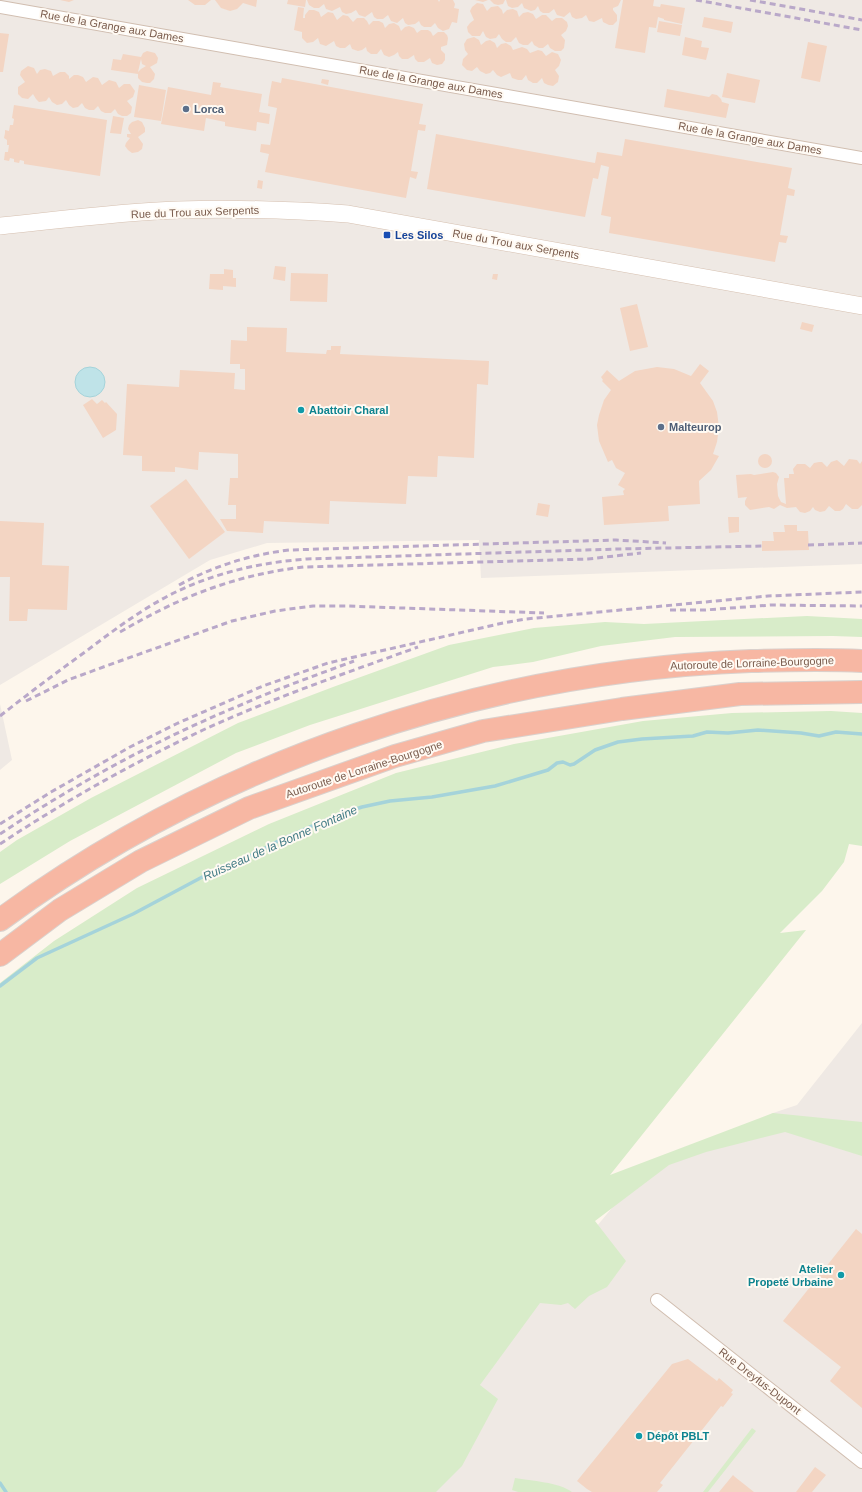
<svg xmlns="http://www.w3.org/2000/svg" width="862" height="1492" font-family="Helvetica,sans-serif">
<rect width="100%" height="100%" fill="#fdf6ec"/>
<path fill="#efe9e4" d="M 0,0 L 862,0 L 862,564 L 481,578 L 479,540 L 267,543 L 210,560 L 0,685 Z
M 0,704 L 12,760 L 0,770 Z
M 862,1023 L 862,1492 L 418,1492 L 514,1326 L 636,1179 L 773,1113 L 797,1105 Z"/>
<path fill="#d8ecc9" d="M 807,616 L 862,619 L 862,637 L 833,636 L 675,637 L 601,646 L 533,662 L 493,667 L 310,725 L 236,753 L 70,841 L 0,884 L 0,852 L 17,840 L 91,798 L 238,723 L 333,687 L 449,645 L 534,628 L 605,622 L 644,624 Z
M 831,711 L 862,713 L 862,846 L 849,844 L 844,862 L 822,891 L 780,933 L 806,930 L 610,1175 L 773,1113 L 862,1122 L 862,1156 L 785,1132 L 706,1152 L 669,1165 L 595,1221 L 626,1261 L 607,1287 L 589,1296 L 575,1309 L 568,1303 L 561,1305 L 540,1303 L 480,1385 L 498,1399 L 462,1466 L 436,1492 L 0,1492 L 0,983 L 54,941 L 137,888 L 269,824 L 396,773 L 514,744 L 643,721 L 732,713 Z
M 752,1428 L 756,1431 L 708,1492 L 703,1492 Z
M 515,1478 C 531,1481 559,1482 572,1492 L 518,1492 L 512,1490 Z"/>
<path fill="#bfe3e8" stroke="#a5d3da" d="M75 382a15 15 0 1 1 30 0a15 15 0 1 1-30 0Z"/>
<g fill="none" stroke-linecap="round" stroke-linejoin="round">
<path stroke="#a5d3da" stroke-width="3.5" d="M 0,986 L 37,958 L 133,914 L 221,867 L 252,855 L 282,839 L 335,816 L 362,807 L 390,801 L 432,797 L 495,786 L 548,770 L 557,763 L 563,762 L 570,765 L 574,764 L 595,750 L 618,742 L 642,739 L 693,736 L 707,732 L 728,733 L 758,730 L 801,733 L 819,736 L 836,732 L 862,734
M 0,1483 L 6,1492"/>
</g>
<path fill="#f3d5c3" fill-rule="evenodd" d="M 60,0 L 74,0 L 69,2 Z
M 188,0 L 211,0 L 205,5 L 195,5 Z
M 215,0 L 257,0 L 256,7 L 243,3 L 237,9 L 230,11 L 221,8 Z
M 288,0 L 306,0 L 305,7 L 287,4 Z
M 307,0 L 438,0 L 439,2 L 440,0 L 453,0 L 455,4 L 454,8 L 459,9 L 457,23 L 452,22 L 449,29 L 443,31 L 438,28 L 435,23 L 431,27 L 424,27 L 421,25 L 419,21 L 415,24 L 408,25 L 405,23 L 403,18 L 397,23 L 391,21 L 388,15 L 383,19 L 377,19 L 374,17 L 372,12 L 365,17 L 359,15 L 356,10 L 351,13 L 346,14 L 342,12 L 340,7 L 332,11 L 326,9 L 324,4 L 319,8 L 314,8 L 309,5 Z
M 475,0 L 488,0 L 483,2 Z
M 490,0 L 505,0 L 503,4 L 498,5 L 494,4 Z
M 506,0 L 621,0 L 618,6 L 613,8 L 613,10 L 617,15 L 617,21 L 613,25 L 609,25 L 603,22 L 602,18 L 594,22 L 589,21 L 586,15 L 582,18 L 576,19 L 572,17 L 570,12 L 564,17 L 557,15 L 554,9 L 549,13 L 543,13 L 540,11 L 538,6 L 535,10 L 531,11 L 524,8 L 522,3 L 518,7 L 512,8 L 508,6 Z
M 623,0 L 654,0 L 653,6 L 660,7 L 661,4 L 685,8 L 682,24 L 664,20 L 664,19 L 658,17 L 656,28 L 649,27 L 645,53 L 615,48 Z
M 477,3 L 483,4 L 487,11 L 491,7 L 498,6 L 502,10 L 503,14 L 507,10 L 513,9 L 517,11 L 519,17 L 523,13 L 528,12 L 533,14 L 536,19 L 542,15 L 546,15 L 552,21 L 556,18 L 562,18 L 567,22 L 568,26 L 566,31 L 561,35 L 565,40 L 564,48 L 561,51 L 555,51 L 550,48 L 548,44 L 543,48 L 539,48 L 534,45 L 532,41 L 528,45 L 523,45 L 519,43 L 516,37 L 511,42 L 506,42 L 502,39 L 499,34 L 496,38 L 490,39 L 486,37 L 483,31 L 480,36 L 472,36 L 468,32 L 467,27 L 470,23 L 474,20 L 470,11 L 472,7 Z
M 298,7 L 304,8 L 303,18 L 305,18 L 305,15 L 309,10 L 314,10 L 319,12 L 321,17 L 328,12 L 333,13 L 337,20 L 343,15 L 348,16 L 353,22 L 357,18 L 364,18 L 367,21 L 369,25 L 373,21 L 379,21 L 383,23 L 385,28 L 389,24 L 394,23 L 399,26 L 401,31 L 405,27 L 409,26 L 414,28 L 417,33 L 421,30 L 428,30 L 431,32 L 433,36 L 438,32 L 444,32 L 447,35 L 448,38 L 447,45 L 441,47 L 441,50 L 445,54 L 445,60 L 442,64 L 437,65 L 432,63 L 430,58 L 424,62 L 418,62 L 415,59 L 414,55 L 408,59 L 402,59 L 399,56 L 398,52 L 394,55 L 389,57 L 384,55 L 381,49 L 377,54 L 371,54 L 367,51 L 366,47 L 362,50 L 358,51 L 352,49 L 350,44 L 345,48 L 340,48 L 336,46 L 334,41 L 326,46 L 320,44 L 318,38 L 313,42 L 307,43 L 302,38 L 302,32 L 294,30 Z
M 704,17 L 733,22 L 731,33 L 702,27 Z
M 659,21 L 682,25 L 680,36 L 657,32 Z
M 0,33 L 9,34 L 3,72 L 0,72 Z
M 474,37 L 479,40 L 481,45 L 486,41 L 490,40 L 495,43 L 497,48 L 501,44 L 506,43 L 511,46 L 513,50 L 522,47 L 527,49 L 530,53 L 538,50 L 542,51 L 546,56 L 552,52 L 558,54 L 561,60 L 559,66 L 555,70 L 559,76 L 558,82 L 553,86 L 548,85 L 544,83 L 542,78 L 537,83 L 533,83 L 528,80 L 526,75 L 522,80 L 518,80 L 512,78 L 510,73 L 501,77 L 497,75 L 493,70 L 490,73 L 486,74 L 480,71 L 477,67 L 472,71 L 467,70 L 462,65 L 463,59 L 468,54 L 465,50 L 464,44 L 467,39 Z
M 685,37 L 702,41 L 701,47 L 709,48 L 706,60 L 682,55 Z
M 808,42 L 827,46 L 820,82 L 801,78 Z
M 147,51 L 155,53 L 158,58 L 157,63 L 150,67 L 155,74 L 154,79 L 150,83 L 147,83 L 142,82 L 138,78 L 138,74 L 111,70 L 113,59 L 121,60 L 123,54 L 141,57 L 143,53 ZM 141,59 L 142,64 L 146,66 L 141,69 L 138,72 Z
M 28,66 L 34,68 L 37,74 L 40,70 L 45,69 L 51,71 L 53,76 L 60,72 L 65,72 L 69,76 L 69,79 L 74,75 L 78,75 L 83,77 L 86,82 L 93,77 L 98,78 L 102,85 L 109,80 L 116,82 L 119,88 L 124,84 L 130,84 L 135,91 L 133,97 L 127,101 L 132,107 L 131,113 L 127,116 L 122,116 L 118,114 L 115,109 L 111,113 L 105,113 L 101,111 L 98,106 L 94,110 L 89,110 L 85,108 L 82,103 L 78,107 L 73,108 L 69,105 L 66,100 L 62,104 L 57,105 L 52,102 L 49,97 L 46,101 L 39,102 L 36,99 L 33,94 L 28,99 L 22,98 L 18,94 L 18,87 L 25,82 L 20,75 L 21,71 Z
M 727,73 L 760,80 L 755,103 L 722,97 Z
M 282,78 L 423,104 L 419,124 L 426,125 L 425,131 L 418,130 L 411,171 L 418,172 L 416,179 L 410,177 L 406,198 L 265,172 L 269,154 L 260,152 L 261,144 L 270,145 L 277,108 L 268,106 L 269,97 L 272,81 L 281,83 Z
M 322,79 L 329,80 L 328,85 L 321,83 Z
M 213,82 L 221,83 L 220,87 L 262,94 L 259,112 L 270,114 L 269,124 L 257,122 L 256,131 L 225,126 L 225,122 L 206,118 L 204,131 L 161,124 L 168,87 L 211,95 Z
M 139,85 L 166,90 L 161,121 L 134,117 Z
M 667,89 L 709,97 L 712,94 L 717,95 L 721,99 L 722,102 L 729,104 L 726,118 L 664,107 Z
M 14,105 L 107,120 L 100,176 L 24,164 L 24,161 L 20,160 L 19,163 L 14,162 L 14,159 L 10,158 L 9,161 L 4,160 L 5,152 L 8,152 L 9,145 L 7,145 L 7,140 L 4,138 L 5,133 L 5,130 L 9,131 L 10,125 L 13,125 L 14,119 L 12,118 Z
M 113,116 L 124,118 L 121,134 L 110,133 Z
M 138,120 L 142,122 L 145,128 L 145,132 L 138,137 L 143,144 L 142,149 L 138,152 L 132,153 L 128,150 L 125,146 L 126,143 L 130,138 L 127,137 L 127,134 L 131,134 L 128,129 L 129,125 L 132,122 Z
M 436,134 L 595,163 L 597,152 L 622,156 L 625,139 L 792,168 L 788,188 L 795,190 L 794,196 L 787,195 L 780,235 L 788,236 L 786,243 L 779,242 L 775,262 L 609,233 L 611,217 L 601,215 L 609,167 L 601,165 L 598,179 L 593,178 L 585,217 L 427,189 Z
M 258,180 L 263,181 L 262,189 L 257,188 Z
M 275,266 L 286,267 L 285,281 L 273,279 Z
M 224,269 L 233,270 L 233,278 L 236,278 L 236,287 L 223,286 L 223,290 L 209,289 L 210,274 L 224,274 Z
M 291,273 L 328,274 L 327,302 L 290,301 Z
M 493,274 L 498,274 L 497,280 L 492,279 Z
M 637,304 L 648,347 L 630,351 L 620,308 Z
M 802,322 L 814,325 L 812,332 L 800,329 Z
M 247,327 L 287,328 L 286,352 L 326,354 L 327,350 L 331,350 L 331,346 L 341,346 L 340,354 L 489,361 L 488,385 L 477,384 L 474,458 L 438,456 L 437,477 L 408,476 L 406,504 L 330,501 L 329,524 L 264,521 L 263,533 L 227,531 L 220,519 L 236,519 L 236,505 L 228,505 L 230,478 L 238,478 L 238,454 L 199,452 L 198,470 L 175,467 L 175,472 L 142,471 L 142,456 L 123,455 L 127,384 L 179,387 L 180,370 L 235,373 L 234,389 L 245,390 L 245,369 L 240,369 L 240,364 L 230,364 L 231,340 L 247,341 Z
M 700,364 L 709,371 L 700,383 L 713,401 L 717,412 L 719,427 L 717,442 L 713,454 L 719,456 L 711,470 L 699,481 L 700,504 L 668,506 L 669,521 L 604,525 L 602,497 L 624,495 L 623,491 L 625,489 L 618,485 L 625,473 L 616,468 L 612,460 L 608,462 L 599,441 L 597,425 L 599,415 L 604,400 L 611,390 L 602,381 L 603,380 L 601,377 L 602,376 L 607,370 L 619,381 L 635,371 L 657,367 L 674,369 L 691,376 Z
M 92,399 L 97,404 L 102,400 L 105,403 L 106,402 L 117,414 L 116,430 L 103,438 L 83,405 Z
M758 461a7 7 0 1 1 14 0a7 7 0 1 1-14 0Z
M 849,459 L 857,460 L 860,464 L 862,461 L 862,505 L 858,509 L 852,509 L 846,504 L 843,509 L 840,511 L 835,511 L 829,506 L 825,511 L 820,512 L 815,510 L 813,507 L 810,511 L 805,513 L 800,512 L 796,507 L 787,508 L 780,505 L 774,509 L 769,507 L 750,510 L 745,505 L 745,501 L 747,497 L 738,498 L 736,475 L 751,474 L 754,475 L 773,472 L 776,473 L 779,477 L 777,484 L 778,496 L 781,502 L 786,504 L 784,478 L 789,478 L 789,474 L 794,474 L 793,469 L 797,464 L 805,464 L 810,468 L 814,463 L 819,462 L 822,462 L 827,467 L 831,462 L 837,460 L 844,466 Z
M 186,479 L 225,532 L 189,559 L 150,506 Z
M 538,503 L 550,505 L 548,517 L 536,515 Z
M 728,517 L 739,517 L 739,532 L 729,533 Z
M 0,521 L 44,523 L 42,565 L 69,566 L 67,610 L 28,609 L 27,621 L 9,621 L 10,577 L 0,577 Z
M 784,525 L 797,525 L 797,531 L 808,531 L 809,550 L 762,551 L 762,541 L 774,541 L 773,532 L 785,532 Z
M 856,1229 L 862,1234 L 862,1408 L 830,1381 L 841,1367 L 783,1321 Z
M 688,1359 L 717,1381 L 719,1378 L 733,1390 L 731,1393 L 733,1394 L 723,1407 L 721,1406 L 660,1483 L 663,1485 L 657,1492 L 592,1492 L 587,1489 L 577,1481 L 672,1364 Z
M 815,1467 L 826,1475 L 812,1492 L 796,1492 Z
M 733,1475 L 735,1477 L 754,1492 L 719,1492 Z"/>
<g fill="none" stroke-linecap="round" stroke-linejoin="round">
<defs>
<path id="street" d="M 0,7 L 862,158
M 657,1300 L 862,1462"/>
<path id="secondary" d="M 0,226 C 59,220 119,212 178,210 C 235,208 291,210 348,214 L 862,306"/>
<path id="highway" d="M 0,920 C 216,761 484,671 751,661 C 788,660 825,659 862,661
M 0,955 L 60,910 L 141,861 L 249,808 L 395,756 L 483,731 L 622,709 L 740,694 L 862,692"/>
</defs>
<use href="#street" stroke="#d1beb0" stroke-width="14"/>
<use href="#secondary" stroke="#d6c0b0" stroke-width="18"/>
<use href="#highway" stroke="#dad1cd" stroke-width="24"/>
<use href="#street" stroke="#fff" stroke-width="12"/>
<use href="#secondary" stroke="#fff" stroke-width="17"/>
<use href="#highway" stroke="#f7b7a3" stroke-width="22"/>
<path stroke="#b9a8c9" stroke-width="3" stroke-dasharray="6 4" stroke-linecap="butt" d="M 696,0 L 862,30
M 750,0 L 862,20
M 808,545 L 862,543
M 179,585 C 214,566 249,555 289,550 L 616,540 L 666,543
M 670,610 L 705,610 L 771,605 L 862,606
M 120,632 C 180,597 234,575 304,567 L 588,559 L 641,553
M 26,701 L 68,680 L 106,666 L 232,621 L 275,611 L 313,606 L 346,606 L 544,613
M 0,716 C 28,694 56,673 85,652 C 118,627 151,602 189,586 C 227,570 266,562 307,559 L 618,549 L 762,546
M 0,824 L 51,792 L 130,747 L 178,723 L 263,686 L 328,663 L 503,623 L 526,619 L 768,596 L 862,592
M 0,834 C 77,783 158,739 243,704 C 279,688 317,675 354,661
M 0,844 C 65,801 133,763 203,730 C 273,698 346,673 418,647"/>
</g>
<g fill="#5c6f8a" stroke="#fffaf3" stroke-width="1.5">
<circle cx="186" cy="109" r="4"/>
<circle cx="661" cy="427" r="4"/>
</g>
<rect fill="#1a4fb4" stroke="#fffaf3" stroke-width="1.5" x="383" y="231" width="8" height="8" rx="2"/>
<g fill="#0f9aa8" stroke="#fffaf3" stroke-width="1.5">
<circle cx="301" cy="410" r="4"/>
<circle cx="841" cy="1275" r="4"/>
<circle cx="639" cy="1436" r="4"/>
</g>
<g text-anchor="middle" stroke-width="4" stroke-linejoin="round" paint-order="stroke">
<g font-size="11" fill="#7a5c4d" stroke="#fffaf3">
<text transform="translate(112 26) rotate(10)" y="4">Rue de la Grange aux Dames</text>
<text transform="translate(431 82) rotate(10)" y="4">Rue de la Grange aux Dames</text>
<text transform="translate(750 138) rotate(10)" y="4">Rue de la Grange aux Dames</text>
<text transform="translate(195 212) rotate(-2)" y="4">Rue du Trou aux Serpents</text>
<text transform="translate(516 244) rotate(10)" y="4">Rue du Trou aux Serpents</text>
<text transform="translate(752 663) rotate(-2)" y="4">Autoroute de Lorraine-Bourgogne</text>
<text transform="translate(364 769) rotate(-18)" y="4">Autoroute de Lorraine-Bourgogne</text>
<text transform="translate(760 1381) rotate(38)" y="4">Rue Dreyfus-Dupont</text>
</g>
<g font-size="11" font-weight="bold" fill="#4e5e75" stroke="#fffaf3" text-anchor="start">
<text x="194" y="113">Lorca</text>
<text x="669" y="431">Malteurop</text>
</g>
<g font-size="11" font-weight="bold" fill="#164399" stroke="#fffaf3" text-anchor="start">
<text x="395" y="239">Les Silos</text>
</g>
<g font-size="11" font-weight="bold" fill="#0d838f" stroke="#fffaf3" text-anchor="start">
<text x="309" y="414">Abattoir Charal</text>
<text x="833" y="1273" text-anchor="end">Atelier<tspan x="833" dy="13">Propeté Urbaine</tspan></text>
<text x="647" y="1440">Dépôt PBLT</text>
</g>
<g font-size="12" font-style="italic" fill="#437c86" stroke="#fffaf3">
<text transform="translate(280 843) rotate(-24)" y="4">Ruisseau de la Bonne Fontaine</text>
</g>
</g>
</svg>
